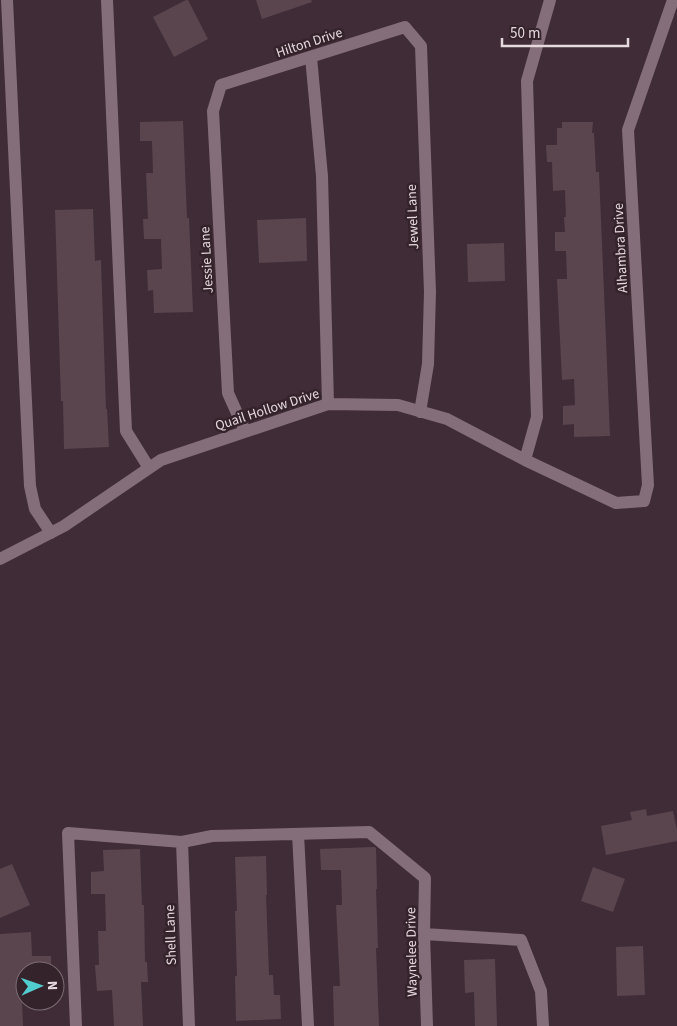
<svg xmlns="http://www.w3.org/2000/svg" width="677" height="1026" font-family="'Source Sans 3',sans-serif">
<rect width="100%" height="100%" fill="#3f2c36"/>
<path fill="#5a454f" d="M 186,0 L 188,0 L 208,39 L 174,57 L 153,17 Z
M 256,0 L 311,0 L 312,2 L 262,19 Z
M 183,121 L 187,218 L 189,218 L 193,312 L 154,313 L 153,290 L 148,291 L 147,270 L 162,269 L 161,239 L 144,239 L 143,219 L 148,219 L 146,173 L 153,173 L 152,141 L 140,141 L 140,122 Z
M 562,122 L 593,122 L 592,133 L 594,133 L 596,172 L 599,172 L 610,436 L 574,437 L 574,424 L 563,425 L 563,406 L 575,405 L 574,379 L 562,380 L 557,279 L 567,279 L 566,251 L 555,251 L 555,232 L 565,232 L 564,217 L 566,217 L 565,190 L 553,191 L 552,162 L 547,162 L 546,145 L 557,145 L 557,128 L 562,128 Z
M 93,209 L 95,261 L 101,260 L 106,409 L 107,409 L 109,447 L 64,449 L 63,401 L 61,401 L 55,210 Z
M 306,218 L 307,261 L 259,263 L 257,220 Z
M 504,243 L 505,281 L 468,282 L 467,244 Z
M 646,809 L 647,816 L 673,811 L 677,830 L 677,841 L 606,855 L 601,826 L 632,820 L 630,812 Z
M 374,847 L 376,848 L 377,889 L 376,889 L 378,948 L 376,948 L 379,1026 L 334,1026 L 333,986 L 340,986 L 336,905 L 342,905 L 341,870 L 321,870 L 320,849 Z
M 140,849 L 142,905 L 144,905 L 145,962 L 147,962 L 148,982 L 141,982 L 143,1026 L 114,1026 L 112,990 L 97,991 L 95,965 L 99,965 L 98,931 L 106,931 L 105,894 L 91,894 L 91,872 L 104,871 L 103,850 Z
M 266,856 L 267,895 L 266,895 L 269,975 L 273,975 L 274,995 L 280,995 L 281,1019 L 236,1021 L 235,976 L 237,976 L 235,911 L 237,911 L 235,857 Z
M 12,864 L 30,905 L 0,918 L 0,869 Z
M 593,867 L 625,879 L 613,912 L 581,901 Z
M 31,932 L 32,956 L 51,956 L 51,971 L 25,971 L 25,978 L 21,978 L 23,1026 L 0,1026 L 0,934 Z
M 643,946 L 645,995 L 617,996 L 616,947 Z
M 495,959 L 497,1026 L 475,1026 L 474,992 L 465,993 L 464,960 Z"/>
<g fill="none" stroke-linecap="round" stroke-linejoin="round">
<path stroke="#846e79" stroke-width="12" d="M 7,0 L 30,486 L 35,509 L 51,533
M 107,0 L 126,431 L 149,468
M 311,57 L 322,176 L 328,404
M 245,431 L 228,393 L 213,111 L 221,85 L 405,27 L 421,46 L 430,292 L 428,364 L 420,412
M 525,460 L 537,417 L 527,81 L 550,0
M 0,559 L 64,526 L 161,460 L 328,404 L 398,405 L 447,419 L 525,460 L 616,503 L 644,501 L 648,485 L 628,130 L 673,0
M 298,834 L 308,1026
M 182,842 L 189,1026
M 424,934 L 521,940 L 541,991 L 543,1026
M 76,1026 L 68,833 L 182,842 L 212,836 L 369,832 L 425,878 L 424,934 L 427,1026"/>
</g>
<g text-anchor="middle" stroke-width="5" stroke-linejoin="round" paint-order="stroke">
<g font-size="14" fill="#e5d8de" stroke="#35232c">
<text transform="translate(309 42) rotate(-18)" y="5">Hilton Drive</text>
<text transform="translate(412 217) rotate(-92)" y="5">Jewel Lane</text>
<text transform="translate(620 248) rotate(-93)" y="5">Alhambra Drive</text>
<text transform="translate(206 260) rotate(-93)" y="5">Jessie Lane</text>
<text transform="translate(267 409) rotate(-18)" y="5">Quail Hollow Drive</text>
<text transform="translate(170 935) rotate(-92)" y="5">Shell Lane</text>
<text transform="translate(411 952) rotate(-91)" y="5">Waynelee Drive</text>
</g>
</g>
<g transform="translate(40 986) rotate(88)"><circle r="24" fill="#35232c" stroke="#7b6b73"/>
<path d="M0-4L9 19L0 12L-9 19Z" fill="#52cdcf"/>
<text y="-8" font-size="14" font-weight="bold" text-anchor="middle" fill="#e5d8de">N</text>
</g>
<path d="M502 38v8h126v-8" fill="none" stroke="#e5d8de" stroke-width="2.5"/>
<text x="510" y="38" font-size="15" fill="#e5d8de" stroke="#35232c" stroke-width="4" paint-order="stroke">50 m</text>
</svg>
